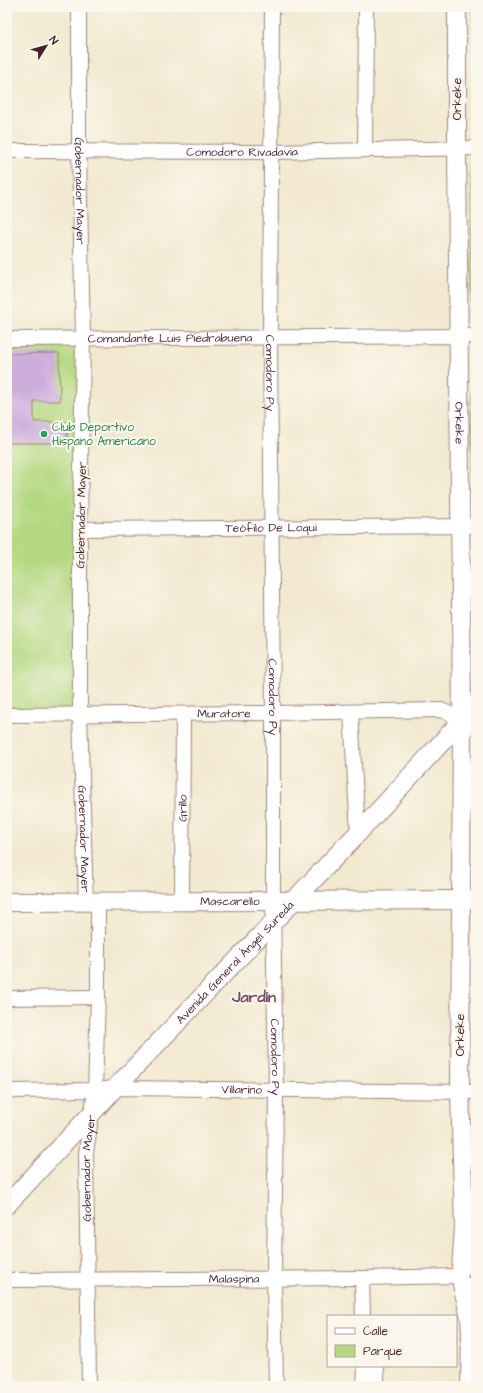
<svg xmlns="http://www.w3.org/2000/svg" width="483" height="1393" font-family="'Architects Daughter',sans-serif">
<rect width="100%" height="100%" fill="#fbf7ec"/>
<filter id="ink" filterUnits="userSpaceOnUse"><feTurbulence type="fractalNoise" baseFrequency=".025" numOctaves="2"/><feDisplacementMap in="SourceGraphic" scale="8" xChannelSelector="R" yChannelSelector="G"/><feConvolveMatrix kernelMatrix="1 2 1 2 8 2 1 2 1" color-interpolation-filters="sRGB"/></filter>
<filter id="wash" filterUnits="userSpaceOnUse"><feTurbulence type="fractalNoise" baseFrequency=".012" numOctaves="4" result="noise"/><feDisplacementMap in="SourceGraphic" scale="16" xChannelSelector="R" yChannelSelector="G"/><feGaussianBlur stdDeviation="0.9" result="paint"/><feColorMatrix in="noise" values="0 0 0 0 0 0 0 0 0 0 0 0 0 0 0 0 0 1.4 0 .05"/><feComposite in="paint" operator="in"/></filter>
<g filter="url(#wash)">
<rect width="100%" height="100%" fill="#f2e9d0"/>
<path fill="#e9d1ed" d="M 472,7 L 476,7 L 476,132 L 474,132 Z"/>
<path fill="#b4d881" stroke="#7f7c56" d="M 476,157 L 476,326 L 472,324 L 471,164 Z
M 83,338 L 80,715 L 7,714 L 7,339 Z
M 475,344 L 476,344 L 476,517 L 473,511 L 472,507 L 472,348 Z
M 470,1245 L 476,1254 L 476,1295 L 470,1293 L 460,1276 Z"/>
<g id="blocks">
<path fill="#cdaddc" d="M 59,353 L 60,401 L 34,401 L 34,422 L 67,422 L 67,443 L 7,443 L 7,354 Z"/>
</g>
</g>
<g filter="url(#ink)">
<use href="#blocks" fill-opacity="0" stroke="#9e847e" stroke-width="1"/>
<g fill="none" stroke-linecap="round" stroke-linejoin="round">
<defs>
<g id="minor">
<path id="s1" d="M 79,7 L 79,151 L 83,338 L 80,529 L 80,715 L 86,902"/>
<path id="s2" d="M 272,7 L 270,338 L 273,713 L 273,902 L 276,1090 L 274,1278 L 276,1386"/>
<path d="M 365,150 L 366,7"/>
<path id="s3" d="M 7,151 L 271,152 L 476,148"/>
<path id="s4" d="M 7,339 L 476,336"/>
<path id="s5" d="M 80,529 L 476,526"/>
<path d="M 351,712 L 358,833"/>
<path id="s6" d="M 7,715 L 273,713 L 441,710 L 462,719 L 476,728"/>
<path id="s7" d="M 182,902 L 183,714"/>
<path d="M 7,998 L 98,997"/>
<path id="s8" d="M 7,1091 L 95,1090 L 115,1088 L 476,1092"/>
<path d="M 362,1278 L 363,1316"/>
<path id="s9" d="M 7,1280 L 362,1278 L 460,1276"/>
<path d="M 377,1366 L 377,1386"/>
<path id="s10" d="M 89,1386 L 86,1153 L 95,1090 L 98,997 L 98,902"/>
<path d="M 364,1386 L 365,1366"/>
</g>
<g id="major">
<path id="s11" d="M 457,7 L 457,148 L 462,719 L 460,1091 L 464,1228 L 461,1270"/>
<path id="s12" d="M 7,902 L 476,900"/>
<path id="s13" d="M 7,1205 L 115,1088 L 358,833 L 476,705"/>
<path d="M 462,1284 L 470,1318 L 471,1331 L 470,1386"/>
</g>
</defs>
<use href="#minor" stroke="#9e847e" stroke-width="16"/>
<use href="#major" stroke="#9e847e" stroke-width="20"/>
<use href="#minor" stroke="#fff" stroke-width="14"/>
<use href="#major" stroke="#fff" stroke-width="18"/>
</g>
</g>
<circle fill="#2e9e5b" stroke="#fbf7ec" stroke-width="1.5" cx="44" cy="434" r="4"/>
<g text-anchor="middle" stroke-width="4" stroke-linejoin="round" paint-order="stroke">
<g font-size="12" fill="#4a1f2b" stroke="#fbf7ec">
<text transform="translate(457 99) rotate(-90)" y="4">Orkeke</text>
<text dy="4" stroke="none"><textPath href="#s3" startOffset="235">Comodoro Rivadavia</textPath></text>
<text dy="4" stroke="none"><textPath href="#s1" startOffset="184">Gobernador Mayer</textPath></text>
<text dy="4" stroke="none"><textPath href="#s4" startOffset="163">Comandante Luis Piedrabuena</textPath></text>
<text dy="4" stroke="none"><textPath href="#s2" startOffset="366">Comodoro Py</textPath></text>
<text dy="4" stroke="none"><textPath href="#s11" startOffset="416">Orkeke</textPath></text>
<text transform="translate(81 515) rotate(-89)" y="4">Gobernador Mayer</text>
<text dy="4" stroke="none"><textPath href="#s5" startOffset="191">Teófilo De Loqui</textPath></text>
<text dy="4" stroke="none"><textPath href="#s2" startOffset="690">Comodoro Py</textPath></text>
<text dy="4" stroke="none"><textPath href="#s6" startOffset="217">Muratore</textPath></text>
<text dy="4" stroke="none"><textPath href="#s7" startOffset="94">Grillo</textPath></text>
<text dy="4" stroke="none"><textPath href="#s1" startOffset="832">Gobernador Mayer</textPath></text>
<text dy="4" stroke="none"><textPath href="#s12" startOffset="223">Mascarello</textPath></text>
<text dy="4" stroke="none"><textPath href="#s13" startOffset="333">Avenida General Ángel Sureda</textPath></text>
<text transform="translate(460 1035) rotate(-90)" y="4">Orkeke</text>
<text dy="4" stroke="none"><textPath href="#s2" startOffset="1050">Comodoro Py</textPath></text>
<text dy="4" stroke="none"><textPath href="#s8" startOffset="235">Villarino</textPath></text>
<text dy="4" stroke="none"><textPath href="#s10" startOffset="218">Gobernador Mayer</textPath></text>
<text dy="4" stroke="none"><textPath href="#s9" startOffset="227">Malaspina</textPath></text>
</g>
<g font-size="12" fill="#27864d" stroke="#fbf7ec" text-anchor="start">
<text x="52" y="431">Club Deportivo<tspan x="52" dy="14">Hispano Americano</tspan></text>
</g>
<g font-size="16" font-weight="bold" fill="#785169" stroke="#fbf7ec">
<text x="254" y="1002">Jardín</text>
</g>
</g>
<rect width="483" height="1393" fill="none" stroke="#fbf7ec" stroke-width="24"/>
<rect x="327" y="1315" width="130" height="52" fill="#fbf7ec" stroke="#b4a19f"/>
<rect x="335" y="1328" width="20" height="6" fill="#ffffff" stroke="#b4a19f"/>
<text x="363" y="1335" font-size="12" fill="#4a1f2b">Calle</text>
<rect x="335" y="1345" width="20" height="12" fill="#b4d881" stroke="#b4a19f"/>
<text x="363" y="1355" font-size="12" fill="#4a1f2b">Parque</text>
<g transform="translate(46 46) rotate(53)" stroke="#fbf7ec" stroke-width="3" paint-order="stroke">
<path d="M0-3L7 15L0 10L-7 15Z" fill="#4a1f2b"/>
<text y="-6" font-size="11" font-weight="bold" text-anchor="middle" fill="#4a1f2b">N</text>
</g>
</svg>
